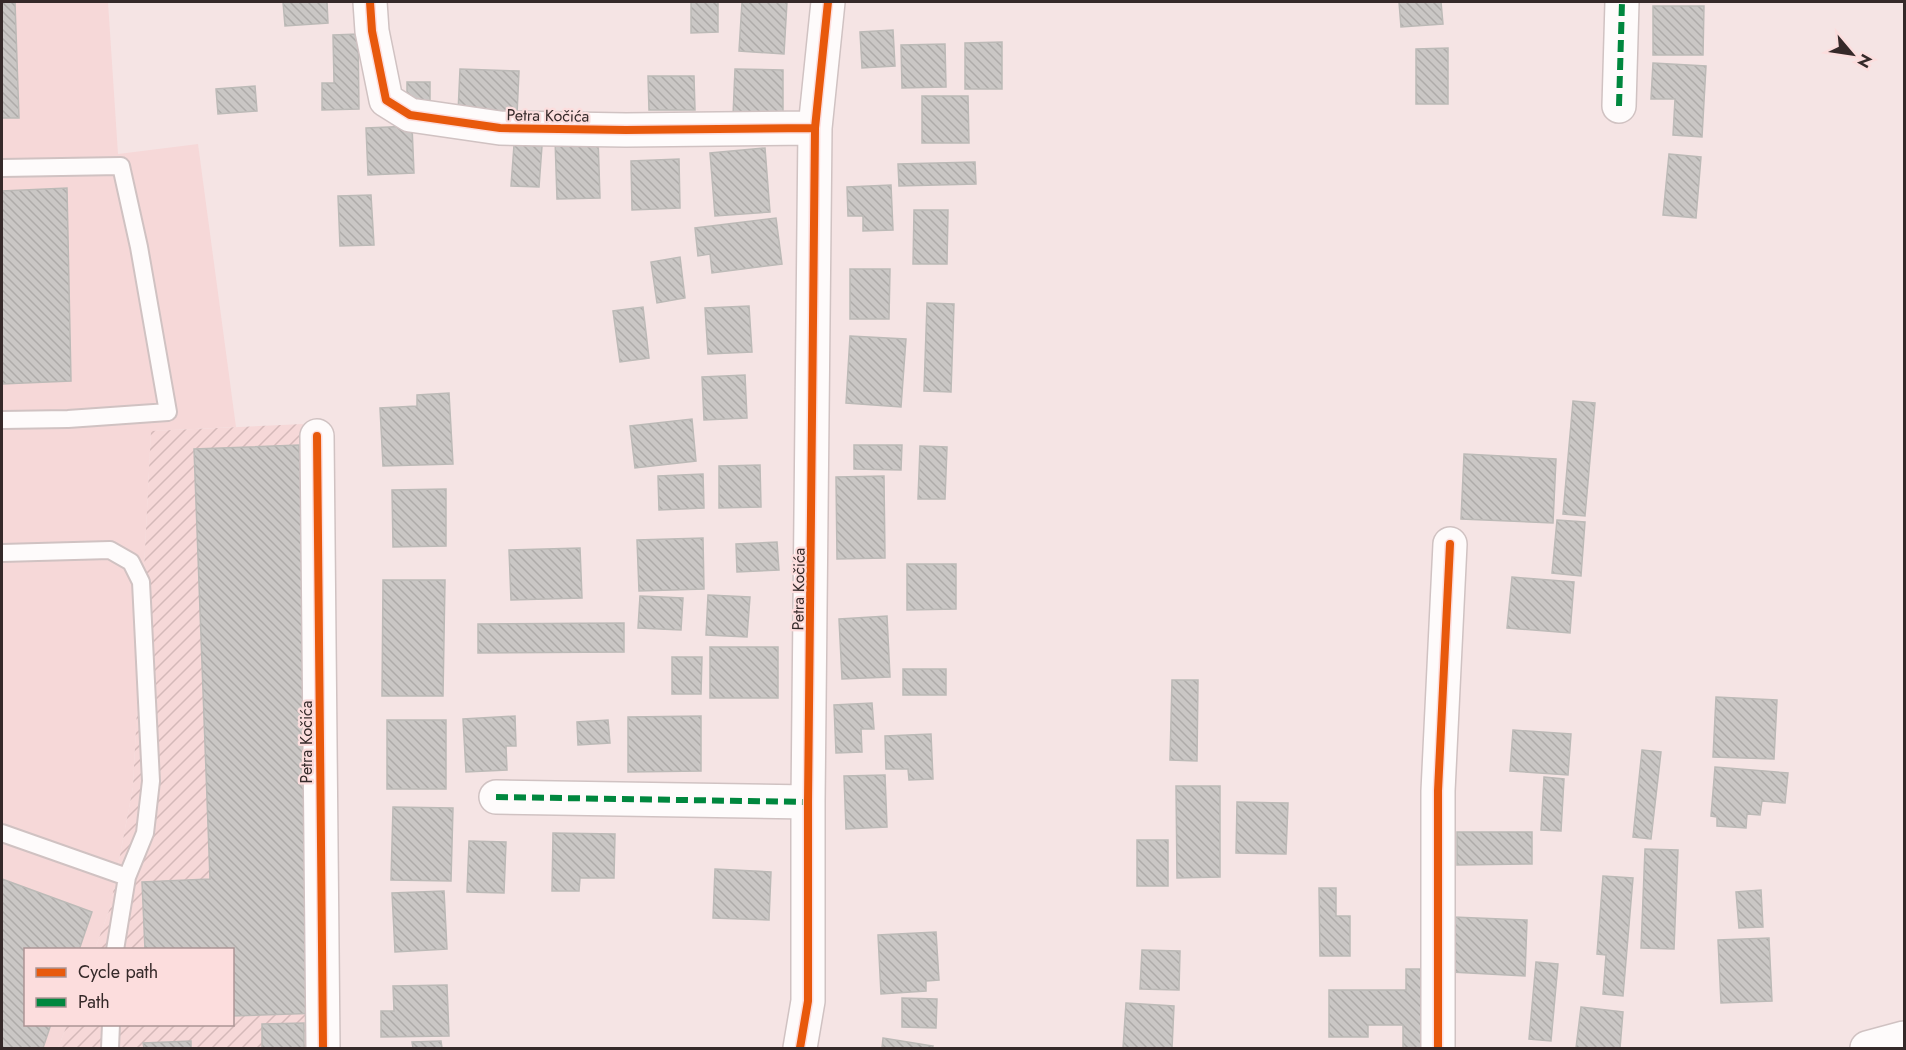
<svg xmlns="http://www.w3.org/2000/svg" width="1906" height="1050" font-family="Jost,sans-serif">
<defs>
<pattern id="industrial-furrows" width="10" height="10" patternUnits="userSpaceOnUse" patternTransform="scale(1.5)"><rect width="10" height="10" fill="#f6d8d8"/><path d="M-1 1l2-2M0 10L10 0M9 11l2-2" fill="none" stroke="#d4b9b9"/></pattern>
<pattern id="building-back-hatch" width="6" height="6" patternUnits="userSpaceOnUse" patternTransform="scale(1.5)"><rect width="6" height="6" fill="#cac7c5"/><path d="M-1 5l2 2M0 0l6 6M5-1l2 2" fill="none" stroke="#aeaba9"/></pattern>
</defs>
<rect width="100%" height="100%" fill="#f5e4e4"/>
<path fill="#f6d8d8" d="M 2,2 L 108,2 L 118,154 L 198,144 L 236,427 L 151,431 L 133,787 L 110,908 L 95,949 L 26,950 L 26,1024 L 67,1025 L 58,1048 L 2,1048 Z"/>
<path fill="url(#industrial-furrows)" d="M 303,424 L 310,1048 L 58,1048 L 67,1025 L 232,1024 L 232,950 L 95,949 L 110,908 L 133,787 L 151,431 Z"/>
<path fill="url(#building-back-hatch)" stroke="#bcbab7" stroke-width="1.5" d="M 2,2 L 15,2 L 19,118 L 2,118 Z
M 283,2 L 327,2 L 328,23 L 285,26 Z
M 691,2 L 718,2 L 718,32 L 691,33 Z
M 742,2 L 787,2 L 784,54 L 739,51 Z
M 1399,2 L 1441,2 L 1443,24 L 1401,27 Z
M 1653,6 L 1704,6 L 1703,55 L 1653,55 Z
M 893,30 L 895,66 L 862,68 L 860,32 Z
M 358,34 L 359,109 L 322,110 L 322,83 L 334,83 L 333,35 Z
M 1002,42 L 1002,89 L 965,89 L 965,43 Z
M 945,44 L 946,87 L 902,88 L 901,45 Z
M 1448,48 L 1448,104 L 1416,104 L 1416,49 Z
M 1653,63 L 1706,66 L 1702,137 L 1673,135 L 1675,99 L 1651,99 Z
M 460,69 L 519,71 L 517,115 L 458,113 Z
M 735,69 L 783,70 L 783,117 L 733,116 Z
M 648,76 L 694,76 L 695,110 L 649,110 Z
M 407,82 L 430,82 L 430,104 L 407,104 Z
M 255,86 L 257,111 L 218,114 L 216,89 Z
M 922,96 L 968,96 L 969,143 L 922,143 Z
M 412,126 L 414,173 L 368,175 L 366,128 Z
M 598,137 L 600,198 L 557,199 L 555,139 Z
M 514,145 L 542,146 L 539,187 L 511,186 Z
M 765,148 L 770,212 L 715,216 L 710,153 Z
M 1669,154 L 1701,157 L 1696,218 L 1663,215 Z
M 679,159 L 680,208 L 632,210 L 631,161 Z
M 975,162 L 976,184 L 899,186 L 898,164 Z
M 891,185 L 893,230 L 863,231 L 863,216 L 848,216 L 847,187 Z
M 67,188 L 71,381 L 2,384 L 2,191 Z
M 371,195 L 374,245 L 340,246 L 338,196 Z
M 914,210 L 948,210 L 947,264 L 913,264 Z
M 776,218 L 782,264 L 712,273 L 710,254 L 698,256 L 695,228 Z
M 680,257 L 685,298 L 657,303 L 651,262 Z
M 850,269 L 890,269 L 889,319 L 850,319 Z
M 927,303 L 954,304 L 951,392 L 924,391 Z
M 749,306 L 752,352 L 708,354 L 705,308 Z
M 643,307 L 649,358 L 620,362 L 613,311 Z
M 850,336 L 906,339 L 901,407 L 846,403 Z
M 745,375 L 747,418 L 704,420 L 702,377 Z
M 449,393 L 453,464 L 383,466 L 380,408 L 417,406 L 417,395 Z
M 1573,401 L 1595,403 L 1585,516 L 1563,514 Z
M 692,419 L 696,461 L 635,468 L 630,426 Z
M 299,445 L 321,1013 L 232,1016 L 232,950 L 145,950 L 142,882 L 210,879 L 194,449 Z
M 854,445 L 902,445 L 901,470 L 854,469 Z
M 920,446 L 947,447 L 945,499 L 918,499 Z
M 1464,454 L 1556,459 L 1553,523 L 1461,519 Z
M 760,465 L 761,507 L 719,508 L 719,466 Z
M 703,474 L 704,508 L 659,510 L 658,476 Z
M 884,476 L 885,558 L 837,559 L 836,477 Z
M 446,489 L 446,546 L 393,547 L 392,490 Z
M 1557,520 L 1585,522 L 1581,576 L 1552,573 Z
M 703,538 L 704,589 L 639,591 L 637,540 Z
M 777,542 L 779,570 L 737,572 L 736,544 Z
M 580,548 L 582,598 L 511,600 L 509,550 Z
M 907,564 L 956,564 L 956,609 L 907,610 Z
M 1512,577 L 1574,582 L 1570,633 L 1507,628 Z
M 383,580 L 445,580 L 443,696 L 382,696 Z
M 708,595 L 750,597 L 747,637 L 706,635 Z
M 640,596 L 683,598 L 681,630 L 638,628 Z
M 887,616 L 890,677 L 842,679 L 839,619 Z
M 624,623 L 624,652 L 478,653 L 478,624 Z
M 710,647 L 778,647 L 778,698 L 710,698 Z
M 672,657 L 702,657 L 701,694 L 672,694 Z
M 903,669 L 946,669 L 946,695 L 903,695 Z
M 1172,680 L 1198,680 L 1197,761 L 1170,760 Z
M 1716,697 L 1777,700 L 1774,759 L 1713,757 Z
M 872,703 L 874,729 L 861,729 L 862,752 L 836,753 L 834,705 Z
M 515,716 L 516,746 L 506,746 L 507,770 L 466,772 L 463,719 Z
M 701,716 L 701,771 L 628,772 L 628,717 Z
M 387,720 L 446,720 L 446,789 L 387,789 Z
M 608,720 L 610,743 L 578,745 L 577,722 Z
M 1513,730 L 1571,734 L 1568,775 L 1510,771 Z
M 931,734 L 933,779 L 909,780 L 908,769 L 886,769 L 885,736 Z
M 1642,750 L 1661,752 L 1651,839 L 1633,837 Z
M 1715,767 L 1788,773 L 1785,803 L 1762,801 L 1760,815 L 1747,814 L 1746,828 L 1717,826 L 1717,817 L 1711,816 Z
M 885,775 L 887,827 L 846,829 L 844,776 Z
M 1544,777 L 1564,779 L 1561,831 L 1541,830 Z
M 1176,786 L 1220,786 L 1220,877 L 1177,878 Z
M 1237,802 L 1288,803 L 1286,854 L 1236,853 Z
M 393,807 L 453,808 L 451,881 L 391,880 Z
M 1457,832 L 1532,832 L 1532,864 L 1457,865 Z
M 553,833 L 615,834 L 614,878 L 580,878 L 579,891 L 552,891 Z
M 1137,840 L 1168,840 L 1168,886 L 1137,886 Z
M 469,841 L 506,842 L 504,893 L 467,892 Z
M 1645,849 L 1678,850 L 1674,949 L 1641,948 Z
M 715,869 L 771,872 L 769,920 L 713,918 Z
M 1603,876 L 1633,878 L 1623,996 L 1603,994 L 1606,955 L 1597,954 Z
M 2,879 L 92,912 L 79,950 L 26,950 L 26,1024 L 51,1024 L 43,1048 L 2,1048 Z
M 1319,888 L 1336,888 L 1336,916 L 1350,916 L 1350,956 L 1320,956 Z
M 1761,890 L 1763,927 L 1739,928 L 1736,892 Z
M 444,891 L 447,949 L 395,952 L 392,893 Z
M 1453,917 L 1527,920 L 1525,976 L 1451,972 Z
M 936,932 L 939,980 L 926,981 L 926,991 L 881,994 L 878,935 Z
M 1769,938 L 1772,1001 L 1721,1003 L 1718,940 Z
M 1142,950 L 1180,951 L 1179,990 L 1140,989 Z
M 1536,962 L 1558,964 L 1551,1041 L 1529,1039 Z
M 1406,969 L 1424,969 L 1424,1048 L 1403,1048 L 1403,1025 L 1368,1025 L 1368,1037 L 1329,1037 L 1329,990 L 1406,990 Z
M 447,985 L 449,1036 L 381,1037 L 381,1011 L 394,1011 L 393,986 Z
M 902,998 L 937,999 L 936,1028 L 902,1027 Z
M 1126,1003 L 1174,1006 L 1172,1048 L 1123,1048 Z
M 1581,1007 L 1623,1012 L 1620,1048 L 1576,1048 Z
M 304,1023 L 304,1048 L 262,1048 L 262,1024 Z
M 883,1038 L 933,1046 L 932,1048 L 882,1048 Z
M 191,1041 L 191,1048 L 144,1048 L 143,1043 Z
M 441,1041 L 442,1048 L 413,1048 L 412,1042 Z"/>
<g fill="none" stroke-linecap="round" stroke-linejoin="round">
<defs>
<path id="lane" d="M 2,168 L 121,166 L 139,247 L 168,412 L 68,419 L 2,420
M 2,553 L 110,550 L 131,562 L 141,582 L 151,781 L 145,833 L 127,877 L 2,833
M 115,950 L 127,877
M 110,1048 L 111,1024"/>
<path id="street" d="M 370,2 L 372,31 L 386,100 L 410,115 L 500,128 L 626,130 L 815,128
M 1619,106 L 1622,2
M 317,436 L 323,1048
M 496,797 L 808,802
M 800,1048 L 808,1001 L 808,802 L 815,128 L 828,2
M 1438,1048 L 1438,791 L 1450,544
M 1867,1048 L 1904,1038"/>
</defs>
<use href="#lane" stroke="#d0c2c2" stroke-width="20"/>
<use href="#street" stroke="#d0c2c2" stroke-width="36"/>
<use href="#lane" stroke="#fefbfb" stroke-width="16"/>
<use href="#street" stroke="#fefbfb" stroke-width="33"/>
<path stroke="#00873e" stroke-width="6" stroke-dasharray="12 6" stroke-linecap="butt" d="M 1619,106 L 1622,2
M 496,797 L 808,802"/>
<defs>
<path id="cycleway" d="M 370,2 L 372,31 L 386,100 L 410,115 L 500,128 L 626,130 L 815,128
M 317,436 L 323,1048
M 800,1048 L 808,1001 L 808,802 L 815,128 L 828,2
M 1438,1048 L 1438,791 L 1450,544"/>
</defs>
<use href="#cycleway" stroke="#fcdddd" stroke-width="11"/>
<use href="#cycleway" stroke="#e8590c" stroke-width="8"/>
</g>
<g text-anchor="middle" stroke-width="4.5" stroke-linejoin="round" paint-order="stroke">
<g font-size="16" fill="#352929" stroke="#fcdddd">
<text transform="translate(548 115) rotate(1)" y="6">Petra Kočića</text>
<text transform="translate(798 589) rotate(-89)" y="6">Petra Kočića</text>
<text transform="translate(306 742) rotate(-90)" y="6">Petra Kočića</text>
</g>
</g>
<rect width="1906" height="1050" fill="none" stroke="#352929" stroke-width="6"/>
<rect x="24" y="948" width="210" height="78" fill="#fcdddd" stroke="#ac9595" stroke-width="1.5"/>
<rect x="36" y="968" width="30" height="9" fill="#e8590c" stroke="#ac9595" stroke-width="1.5"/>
<text x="78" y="978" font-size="18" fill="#352929">Cycle path</text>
<rect x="36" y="998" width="30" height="9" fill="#00873e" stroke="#ac9595" stroke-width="1.5"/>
<text x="78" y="1008" font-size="18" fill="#352929">Path</text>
<g transform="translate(1852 54) rotate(119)" stroke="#fcdddd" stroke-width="4.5" paint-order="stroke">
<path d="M0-4.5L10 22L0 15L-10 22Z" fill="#352929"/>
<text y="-9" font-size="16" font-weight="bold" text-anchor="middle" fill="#352929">N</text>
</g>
</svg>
